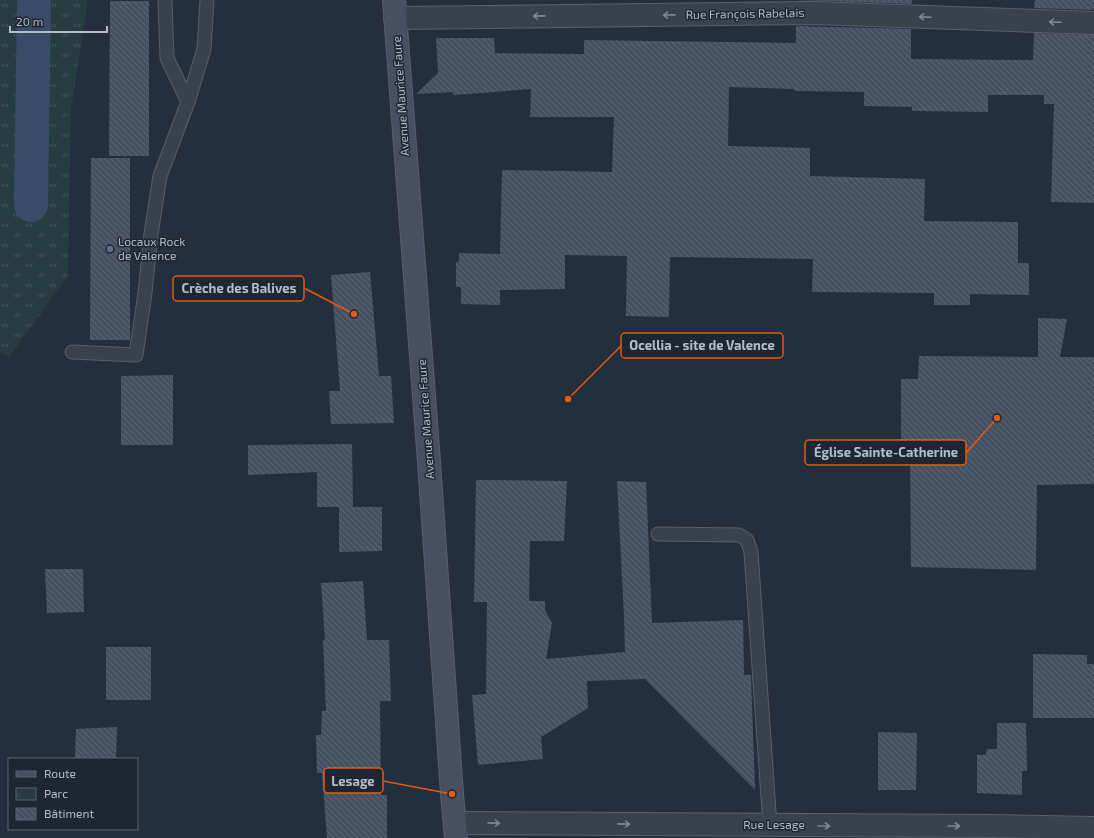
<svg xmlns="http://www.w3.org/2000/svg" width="1094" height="838" font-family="'Exo 2',sans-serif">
<defs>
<pattern id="park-tufts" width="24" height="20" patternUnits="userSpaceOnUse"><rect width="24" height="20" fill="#263c3f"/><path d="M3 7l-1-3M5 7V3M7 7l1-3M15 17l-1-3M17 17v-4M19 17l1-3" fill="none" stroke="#435659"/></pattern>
<pattern id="building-back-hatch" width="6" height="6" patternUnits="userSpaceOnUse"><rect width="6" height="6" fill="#455162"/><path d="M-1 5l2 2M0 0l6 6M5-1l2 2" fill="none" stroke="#5d6877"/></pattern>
</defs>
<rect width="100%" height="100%" fill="#242f3e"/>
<path fill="url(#park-tufts)" d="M 0,0 L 88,0 L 71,109 L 68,276 L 9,357 L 0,353 Z"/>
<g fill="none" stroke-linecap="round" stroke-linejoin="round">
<path stroke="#394c67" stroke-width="34" d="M 31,205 L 34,0"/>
</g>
<path fill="url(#building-back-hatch)" d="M 796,0 L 912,0 L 912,4 Z
M 1035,0 L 1094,0 L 1094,10 L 1034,8 Z
M 110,1 L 149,1 L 149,156 L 109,156 Z
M 796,26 L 911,29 L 911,59 L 1033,60 L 1034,33 L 1094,35 L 1094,203 L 1051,202 L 1054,104 L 1044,104 L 1044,95 L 988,95 L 988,112 L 912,111 L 912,107 L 864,106 L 864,92 L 795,91 L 794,89 L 729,87 L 728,146 L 810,148 L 810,176 L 925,179 L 924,221 L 1018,222 L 1018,263 L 1029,263 L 1029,295 L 970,294 L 970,305 L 934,305 L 934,293 L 812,292 L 813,259 L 670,257 L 669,317 L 626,316 L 627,256 L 565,255 L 565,289 L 500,290 L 500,305 L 461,304 L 461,287 L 456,287 L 456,262 L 459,262 L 459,253 L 500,254 L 502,170 L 612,172 L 614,117 L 530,117 L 531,89 L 454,95 L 453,92 L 416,94 L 438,73 L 436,38 L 494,38 L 495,53 L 584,54 L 584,40 L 796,43 Z
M 91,158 L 130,158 L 130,340 L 90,340 Z
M 370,272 L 379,376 L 391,376 L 394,423 L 331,424 L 329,391 L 340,391 L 331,275 Z
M 1038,318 L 1067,319 L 1060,357 L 1094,357 L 1094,484 L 1037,485 L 1036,570 L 911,567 L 910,456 L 901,456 L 901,379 L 918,379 L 919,356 L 1038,357 Z
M 173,375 L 173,445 L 121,445 L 121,376 Z
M 352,444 L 353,507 L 382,507 L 382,551 L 339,552 L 339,507 L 317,507 L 317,472 L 248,475 L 248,445 Z
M 476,480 L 567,481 L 564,541 L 530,541 L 529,601 L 545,601 L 545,610 L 552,623 L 546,659 L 625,652 L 624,617 L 617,481 L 646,482 L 652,623 L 743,620 L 744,675 L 751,675 L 755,790 L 645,679 L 587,681 L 588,708 L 541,737 L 543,759 L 478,765 L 472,695 L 486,694 L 487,602 L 474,602 Z
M 45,569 L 83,569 L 84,612 L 47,613 Z
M 363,581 L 367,640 L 389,640 L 391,701 L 380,701 L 381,795 L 387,795 L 387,838 L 327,838 L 322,773 L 317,773 L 316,735 L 321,735 L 322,711 L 326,711 L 323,640 L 325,640 L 321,583 Z
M 106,647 L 151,647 L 151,700 L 106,700 Z
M 1033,654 L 1087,655 L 1087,664 L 1094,664 L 1094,718 L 1033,718 Z
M 997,723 L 1026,723 L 1027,771 L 1022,771 L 1022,795 L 977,793 L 977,755 L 986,755 L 987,749 L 997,749 Z
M 117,727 L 116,759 L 75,759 L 76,729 Z
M 878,732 L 917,733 L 916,790 L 878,790 Z"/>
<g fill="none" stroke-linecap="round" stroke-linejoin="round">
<defs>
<path id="lane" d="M 165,0 L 167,58 L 188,102
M 72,352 L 136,355 L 145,293 L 151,234 L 160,176 L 188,102 L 204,49 L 207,0
M 658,534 L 739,535 L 747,540 L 751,552 L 770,826"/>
<path id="street" d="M 395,18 L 814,13 L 1094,23
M 455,823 L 993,826 L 1094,828"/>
<path id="secondary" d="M 394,0 L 429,462 L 452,794 L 456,838"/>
</defs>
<use href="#lane" stroke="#565f6c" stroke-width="15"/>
<use href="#street" stroke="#565f6c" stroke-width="24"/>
<use href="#secondary" stroke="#565f6c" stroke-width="24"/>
<use href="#lane" stroke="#38414e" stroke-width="13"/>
<use href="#street" stroke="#38414e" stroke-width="22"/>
<use href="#secondary" stroke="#465061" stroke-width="22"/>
</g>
<defs><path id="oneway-shaft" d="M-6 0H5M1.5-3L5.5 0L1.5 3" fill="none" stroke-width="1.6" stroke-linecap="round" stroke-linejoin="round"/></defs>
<g stroke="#7c8592">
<use href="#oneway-shaft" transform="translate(669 15) rotate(179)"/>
<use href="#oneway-shaft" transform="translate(539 16) rotate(179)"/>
<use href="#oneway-shaft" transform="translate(925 17) rotate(-178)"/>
<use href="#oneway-shaft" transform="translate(1055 22) rotate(-178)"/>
<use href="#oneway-shaft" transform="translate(494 823) rotate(1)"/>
<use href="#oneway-shaft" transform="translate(624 824) rotate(1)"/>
<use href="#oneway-shaft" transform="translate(824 826)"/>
<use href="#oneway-shaft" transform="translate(954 826)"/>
</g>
<circle fill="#5c6f8a" stroke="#1d2633" stroke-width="1.5" cx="110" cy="249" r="4"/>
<g text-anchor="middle" stroke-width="3" stroke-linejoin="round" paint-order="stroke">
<g font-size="12" fill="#b4bcc9" stroke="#1d2633">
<text transform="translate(745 14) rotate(-1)" y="4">Rue François Rabelais</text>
<text transform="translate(401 96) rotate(-94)" y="4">Avenue Maurice Faure</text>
<text transform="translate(426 419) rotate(-94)" y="4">Avenue Maurice Faure</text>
<text x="774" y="829">Rue Lesage</text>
</g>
<g font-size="12" fill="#b4bcc9" stroke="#1d2633" text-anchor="start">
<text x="118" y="246">Locaux Rock<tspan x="118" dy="14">de Valence</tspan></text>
</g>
</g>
<path fill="none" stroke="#e8590c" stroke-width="1.5" d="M354 314L304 288M568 399L621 346M997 418L966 453M452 794L383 781"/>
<g fill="#e8590c" stroke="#1d2633" stroke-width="1.5">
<circle cx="354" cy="314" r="4"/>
<circle cx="568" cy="399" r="4"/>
<circle cx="997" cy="418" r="4"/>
<circle cx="452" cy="794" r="4"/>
</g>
<g fill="#1d2633" stroke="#e8590c" stroke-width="1.5">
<rect x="173" y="276" width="131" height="25" rx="4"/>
<rect x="621" y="333" width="162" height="25" rx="4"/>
<rect x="805" y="440" width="161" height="25" rx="4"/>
<rect x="324" y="768" width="59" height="25" rx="4"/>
</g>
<g font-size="13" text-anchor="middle" font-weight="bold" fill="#b4bcc9">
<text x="239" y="293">Crèche des Balives</text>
<text x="702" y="350">Ocellia - site de Valence</text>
<text x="886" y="457">Église Sainte-Catherine</text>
<text x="353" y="786">Lesage</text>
</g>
<rect x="8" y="758" width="130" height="72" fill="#1d2633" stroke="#59626f"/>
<rect x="16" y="771" width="20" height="6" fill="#465061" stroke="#59626f"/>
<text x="44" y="778" font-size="12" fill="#b4bcc9">Route</text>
<rect x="16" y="788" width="20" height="12" fill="url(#park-tufts)" stroke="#59626f"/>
<text x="44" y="798" font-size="12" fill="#b4bcc9">Parc</text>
<rect x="16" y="808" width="20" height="12" fill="url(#building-back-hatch)" stroke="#59626f"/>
<text x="44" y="818" font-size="12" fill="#b4bcc9">Bâtiment</text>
<path d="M10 26v6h97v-6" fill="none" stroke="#b4bcc9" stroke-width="2"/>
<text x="16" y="26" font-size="12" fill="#b4bcc9" stroke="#1d2633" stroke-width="3" paint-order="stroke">20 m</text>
</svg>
